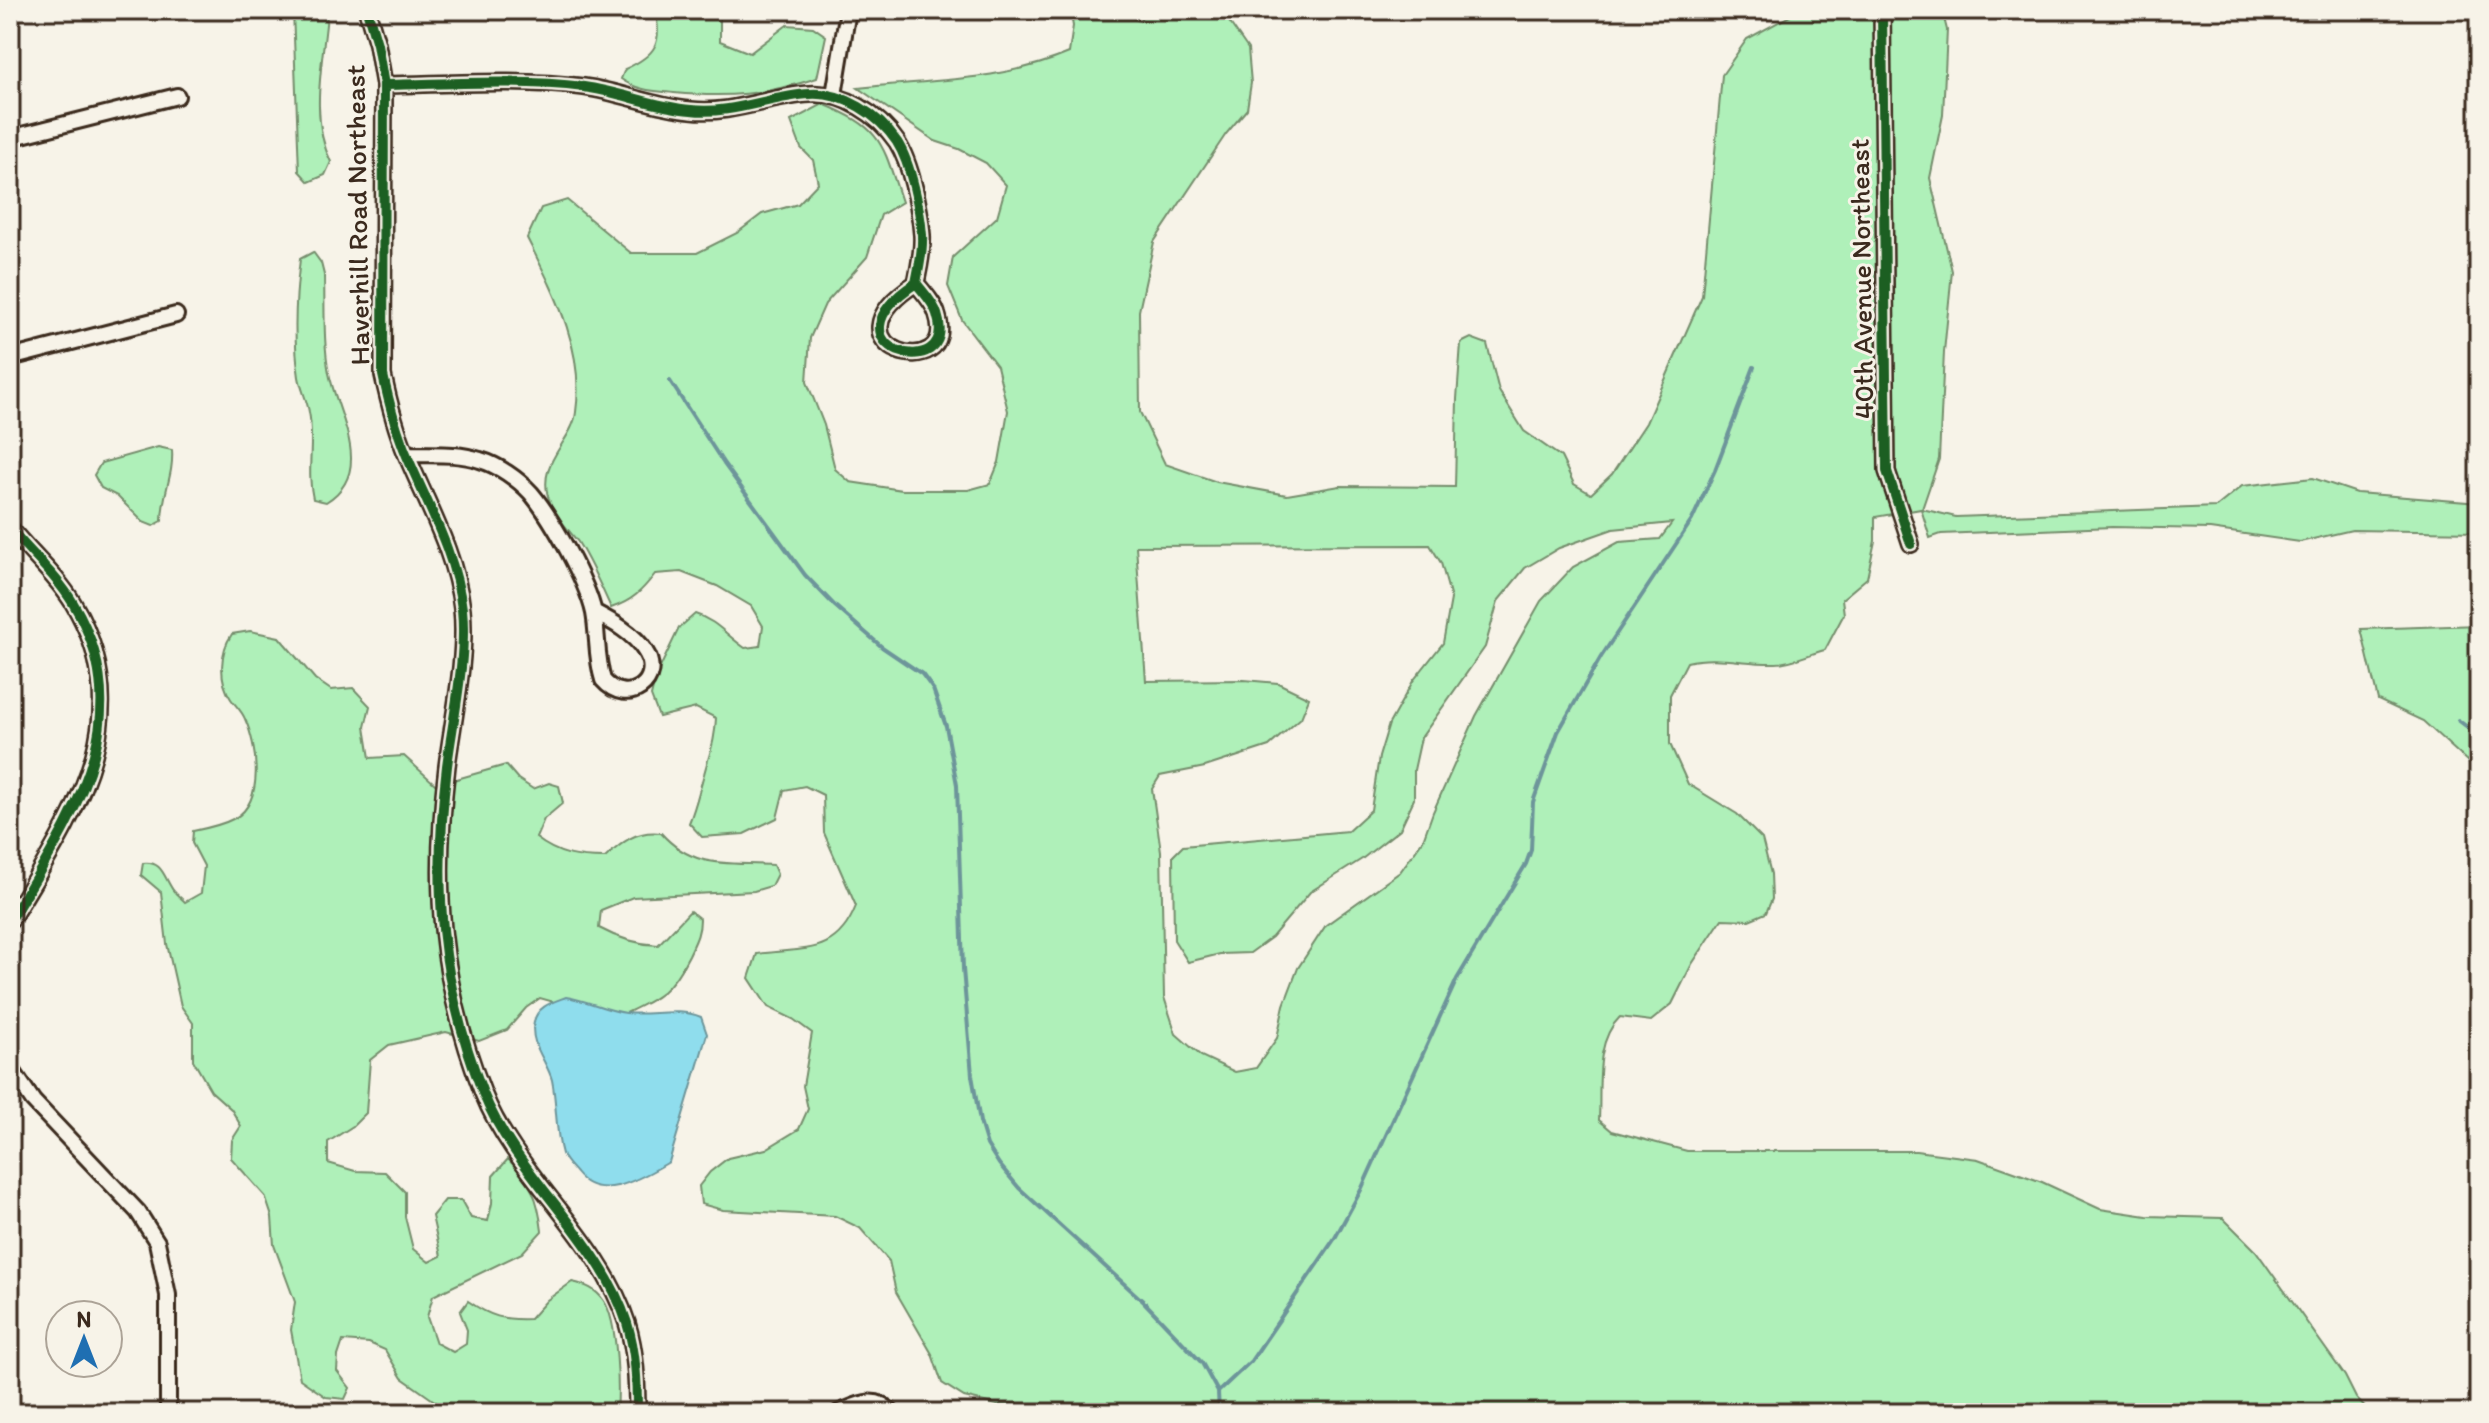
<svg xmlns="http://www.w3.org/2000/svg" width="2489" height="1423" font-family="Itim,sans-serif">
<rect width="100%" height="100%" fill="#f7f3e8"/>
<filter id="ink" filterUnits="userSpaceOnUse"><feTurbulence type="fractalNoise" baseFrequency=".0125" numOctaves="2"/><feDisplacementMap in="SourceGraphic" scale="16" xChannelSelector="R" yChannelSelector="G"/><feConvolveMatrix kernelMatrix="1 2 1 2 8 2 1 2 1" color-interpolation-filters="sRGB"/></filter>
<g filter="url(#ink)">
<path fill="#aff0b9" stroke="#758d6c" stroke-width="2" fill-rule="evenodd" d="M 293,10 L 326,10 L 327,14 C 323,63 309,117 331,162 L 325,175 L 309,182 L 299,171 Z
M 655,10 L 720,10 L 720,41 L 750,53 L 787,25 L 813,27 L 826,36 L 817,78 C 765,95 728,98 674,93 C 654,91 638,91 621,79 L 625,69 C 656,55 663,43 655,10 Z
M 1070,10 L 1116,10 L 1139,21 L 1147,10 L 1221,10 L 1248,49 L 1251,83 L 1247,109 L 1226,134 L 1154,242 L 1139,311 L 1140,412 L 1165,464 L 1217,482 L 1287,495 L 1340,486 L 1455,487 L 1457,399 L 1461,343 L 1471,338 L 1487,344 L 1499,391 L 1524,431 L 1561,457 L 1574,484 L 1591,494 L 1612,474 L 1646,423 L 1702,296 L 1722,75 L 1747,39 L 1801,10 L 1942,10 L 1947,30 L 1943,115 L 1930,178 L 1952,271 L 1944,352 L 1939,459 L 1922,509 L 1956,517 L 2216,507 L 2242,486 L 2313,478 L 2357,493 L 2479,503 L 2479,532 L 2352,530 L 2300,542 L 2210,529 L 2112,527 L 1941,534 L 1930,538 L 1921,509 L 1875,517 L 1875,541 L 1867,578 L 1842,599 L 1844,614 L 1825,650 C 1809,654 1792,663 1776,663 C 1745,664 1717,655 1687,662 L 1670,695 L 1670,744 L 1688,784 L 1737,814 L 1762,839 L 1771,874 L 1772,899 L 1766,913 L 1749,920 L 1722,919 L 1692,964 L 1672,1004 L 1651,1021 L 1620,1017 C 1594,1042 1601,1086 1599,1120 L 1612,1131 L 1687,1151 L 1916,1151 L 1978,1159 L 2042,1182 L 2100,1209 L 2147,1216 L 2223,1218 L 2256,1251 L 2345,1376 L 2356,1398 L 2370,1413 L 1023,1413 L 1014,1404 L 997,1405 L 964,1397 L 942,1383 L 932,1354 L 896,1292 L 889,1261 L 860,1228 L 835,1216 L 723,1210 L 701,1204 L 699,1186 L 710,1172 L 728,1158 L 766,1149 L 799,1129 L 808,1109 L 803,1086 L 812,1033 L 793,1019 L 768,1007 L 749,978 L 757,954 C 803,947 836,957 856,906 L 824,833 L 823,795 L 805,786 L 784,790 L 777,818 L 744,834 L 702,837 L 689,823 C 696,806 699,791 704,774 C 710,751 715,742 716,718 L 696,708 L 659,717 L 651,696 L 656,676 L 679,628 L 695,614 C 716,620 727,636 745,648 L 760,646 L 763,626 L 751,606 L 717,586 L 681,572 L 655,574 C 642,591 632,601 611,608 C 601,586 591,563 578,542 C 569,530 555,516 550,502 C 534,463 573,442 576,412 C 585,349 554,292 527,238 L 541,208 L 567,200 L 631,253 L 697,253 L 737,233 L 762,214 L 798,204 L 818,183 L 813,160 L 801,148 L 791,121 L 823,104 C 884,129 882,143 902,202 L 881,215 L 867,257 L 825,304 L 810,338 L 807,382 L 824,425 L 835,469 L 850,482 L 902,490 L 968,490 L 990,484 L 999,462 L 1008,411 L 997,366 L 962,320 L 948,286 L 953,257 L 997,217 L 1006,185 L 986,163 L 959,149 L 935,141 L 858,88 C 928,80 1004,81 1069,53 L 1073,26 ZM 1672,523 L 1660,539 L 1619,542 L 1573,567 L 1541,601 L 1476,716 L 1433,812 L 1423,840 L 1400,872 L 1326,925 L 1298,968 L 1284,1005 L 1277,1038 L 1256,1068 L 1235,1072 L 1201,1056 L 1176,1034 L 1164,997 L 1161,851 L 1152,789 L 1160,776 L 1205,767 L 1269,746 L 1301,718 L 1309,698 L 1278,683 L 1244,680 L 1146,681 L 1136,546 L 1430,545 L 1441,563 L 1451,599 L 1443,643 L 1413,681 L 1389,724 L 1379,757 L 1371,810 L 1348,831 L 1183,846 L 1173,856 L 1174,940 L 1188,962 L 1220,954 L 1250,953 L 1272,937 L 1310,892 L 1362,859 L 1400,829 L 1414,799 L 1414,770 L 1421,738 L 1485,647 L 1498,601 L 1525,568 L 1559,548 L 1613,529 Z
M 313,252 L 321,263 L 324,275 C 325,307 323,342 329,373 C 337,414 376,472 326,502 L 313,499 C 306,470 315,441 309,412 C 307,400 301,389 299,377 C 293,337 295,299 300,259 Z
M 158,447 L 172,450 C 174,475 162,494 162,521 L 153,526 L 143,522 L 117,496 L 101,488 L 94,475 L 101,463 Z
M 2479,625 L 2479,772 L 2423,721 L 2378,700 L 2361,629 Z
M 250,631 L 279,637 L 315,679 L 331,690 L 353,688 L 370,706 L 365,727 L 370,758 L 404,756 L 436,785 L 506,765 L 518,779 L 533,789 L 549,783 L 559,786 L 563,803 L 544,819 L 536,838 C 558,855 578,858 605,858 C 622,842 636,830 661,833 C 694,870 728,862 773,865 L 777,874 L 771,886 L 754,891 L 633,897 L 601,910 L 599,928 C 619,939 636,944 658,945 L 690,911 L 700,919 C 700,934 695,942 689,955 C 668,997 654,999 614,1019 L 540,998 L 526,1008 L 507,1030 L 479,1041 L 446,1032 L 389,1045 L 370,1060 L 366,1113 L 353,1126 L 328,1142 L 328,1163 L 355,1171 L 385,1172 L 405,1192 L 405,1217 L 413,1249 L 429,1262 L 441,1256 L 432,1216 L 445,1200 L 461,1200 L 471,1218 L 488,1221 L 492,1203 L 493,1176 L 508,1159 C 532,1184 538,1197 542,1231 L 522,1253 L 433,1296 L 427,1317 L 436,1343 L 453,1352 L 466,1344 L 467,1330 L 460,1312 L 468,1301 C 491,1317 503,1320 530,1319 L 547,1300 L 572,1282 C 586,1285 596,1289 604,1301 C 618,1322 619,1387 617,1413 L 438,1413 L 436,1402 L 402,1378 L 385,1350 L 369,1343 L 343,1341 L 338,1356 L 337,1371 L 350,1388 L 345,1399 L 326,1397 L 300,1379 L 291,1330 L 295,1302 L 274,1245 L 272,1217 L 265,1196 L 231,1158 L 232,1140 L 241,1126 L 231,1109 L 211,1091 L 193,1060 L 193,1023 L 181,1006 L 167,944 L 161,892 L 141,875 L 143,863 C 161,861 163,874 171,887 C 174,893 180,897 185,902 L 201,893 L 204,866 L 192,843 L 193,831 C 208,828 222,825 235,818 C 265,801 257,745 245,719 C 242,711 235,705 231,699 C 218,680 220,651 232,634 Z"/>
<path fill="#8fdded" stroke="#6d959a" stroke-width="2" d="M 566,997 C 587,1000 604,1010 626,1013 C 651,1016 677,1007 701,1017 L 707,1034 L 669,1162 C 641,1178 600,1204 576,1173 C 571,1167 564,1161 562,1154 C 555,1130 557,1104 552,1080 C 547,1061 529,1044 534,1022 C 537,1006 553,1002 566,997 Z"/>
<g fill="none" stroke-linecap="round" stroke-linejoin="round">
<path stroke="#6d959a" stroke-width="4" d="M 670,381 L 724,464 L 805,575 L 835,606 L 882,647 L 922,674 L 933,689 L 946,726 L 957,785 L 963,969 L 972,1075 L 980,1122 L 987,1145 L 999,1164 L 1019,1188 L 1144,1302 L 1202,1363 L 1218,1392 L 1219,1413
M 2458,720 L 2479,736
M 1218,1392 L 1251,1361 L 1335,1238 L 1361,1190 L 1457,979 L 1526,864 L 1531,850 L 1533,802 L 1558,732 L 1601,657 L 1692,520 L 1715,470 L 1754,367"/>
<defs>
<path id="minor" d="M 367,10 L 377,44 L 384,85 L 383,375 C 389,403 396,430 407,456 C 428,506 456,555 462,609 C 467,656 453,719 447,766 C 433,884 439,981 483,1093 C 516,1176 600,1238 627,1323 C 636,1352 637,1383 637,1413
M 1882,10 L 1887,471 L 1911,544
M 384,85 C 451,84 519,79 584,87 C 621,92 654,107 691,110 C 732,115 770,96 810,94 C 844,92 878,114 897,142 C 911,164 920,209 922,235 C 923,252 919,267 916,283 C 815,349 961,387 937,314 C 934,303 923,292 916,283
M 834,95 L 848,10
M 10,138 L 177,96
M 10,358 L 176,315
M 406,454 C 431,455 456,452 480,460 C 498,465 518,479 531,493 C 552,518 587,581 594,613 C 598,635 596,658 603,680 C 627,708 665,681 645,651 C 634,633 611,621 594,612
M 10,528 C 30,553 57,576 73,603 C 143,721 69,821 10,921
M 10,1067 L 33,1101 L 138,1212 L 157,1242 L 168,1295 L 168,1413
M 838,1413 C 858,1405 875,1394 892,1413"/>
</defs>
<use href="#minor" stroke="#3b2a1e" stroke-width="20"/>
<use href="#minor" stroke="#f7f3e8" stroke-width="14"/>
<defs>
<path id="cycleway" d="M 367,10 L 377,44 L 384,85 L 383,375 C 389,403 396,430 407,456 C 428,506 456,555 462,609 C 467,656 453,719 447,766 C 433,884 439,981 483,1093 C 516,1176 600,1238 627,1323 C 636,1352 637,1383 637,1413
M 1882,10 L 1887,471 L 1911,544
M 384,85 C 451,84 519,79 584,87 C 621,92 654,107 691,110 C 732,115 770,96 810,94 C 844,92 878,114 897,142 C 911,164 920,209 922,235 C 923,252 919,267 916,283 C 815,349 961,387 937,314 C 934,303 923,292 916,283
M 10,528 C 30,553 57,576 73,603 C 143,721 69,821 10,921"/>
</defs>
<use href="#cycleway" stroke="#f7f3e8" stroke-width="15"/>
<use href="#cycleway" stroke="#1b5e20" stroke-width="10"/>
</g>
</g>
<g text-anchor="middle" stroke-width="6" stroke-linejoin="round" paint-order="stroke">
<g font-size="28" fill="#3b2a1e" stroke="#f7f3e8">
<text transform="translate(357 215) rotate(-91)" y="10">Haverhill Road Northeast</text>
<text transform="translate(1861 279) rotate(-91)" y="10">40th Avenue Northeast</text>
</g>
</g>
<rect width="2489" height="1423" fill="none" stroke="#f7f3e8" stroke-width="40"/>
<rect x="20" y="20" width="2449" height="1383" fill="none" stroke="#3b2a1e" stroke-width="3" filter="url(#ink)"/>
<g transform="translate(84 1339)"><circle r="38" fill="#f7f3e8" stroke="#aca397" stroke-width="2"/>
<path d="M0-6L14 30L0 20L-14 30Z" fill="#1f6fb2"/>
<text y="-12" font-size="22" font-weight="bold" text-anchor="middle" fill="#3b2a1e">N</text>
</g>
</svg>
